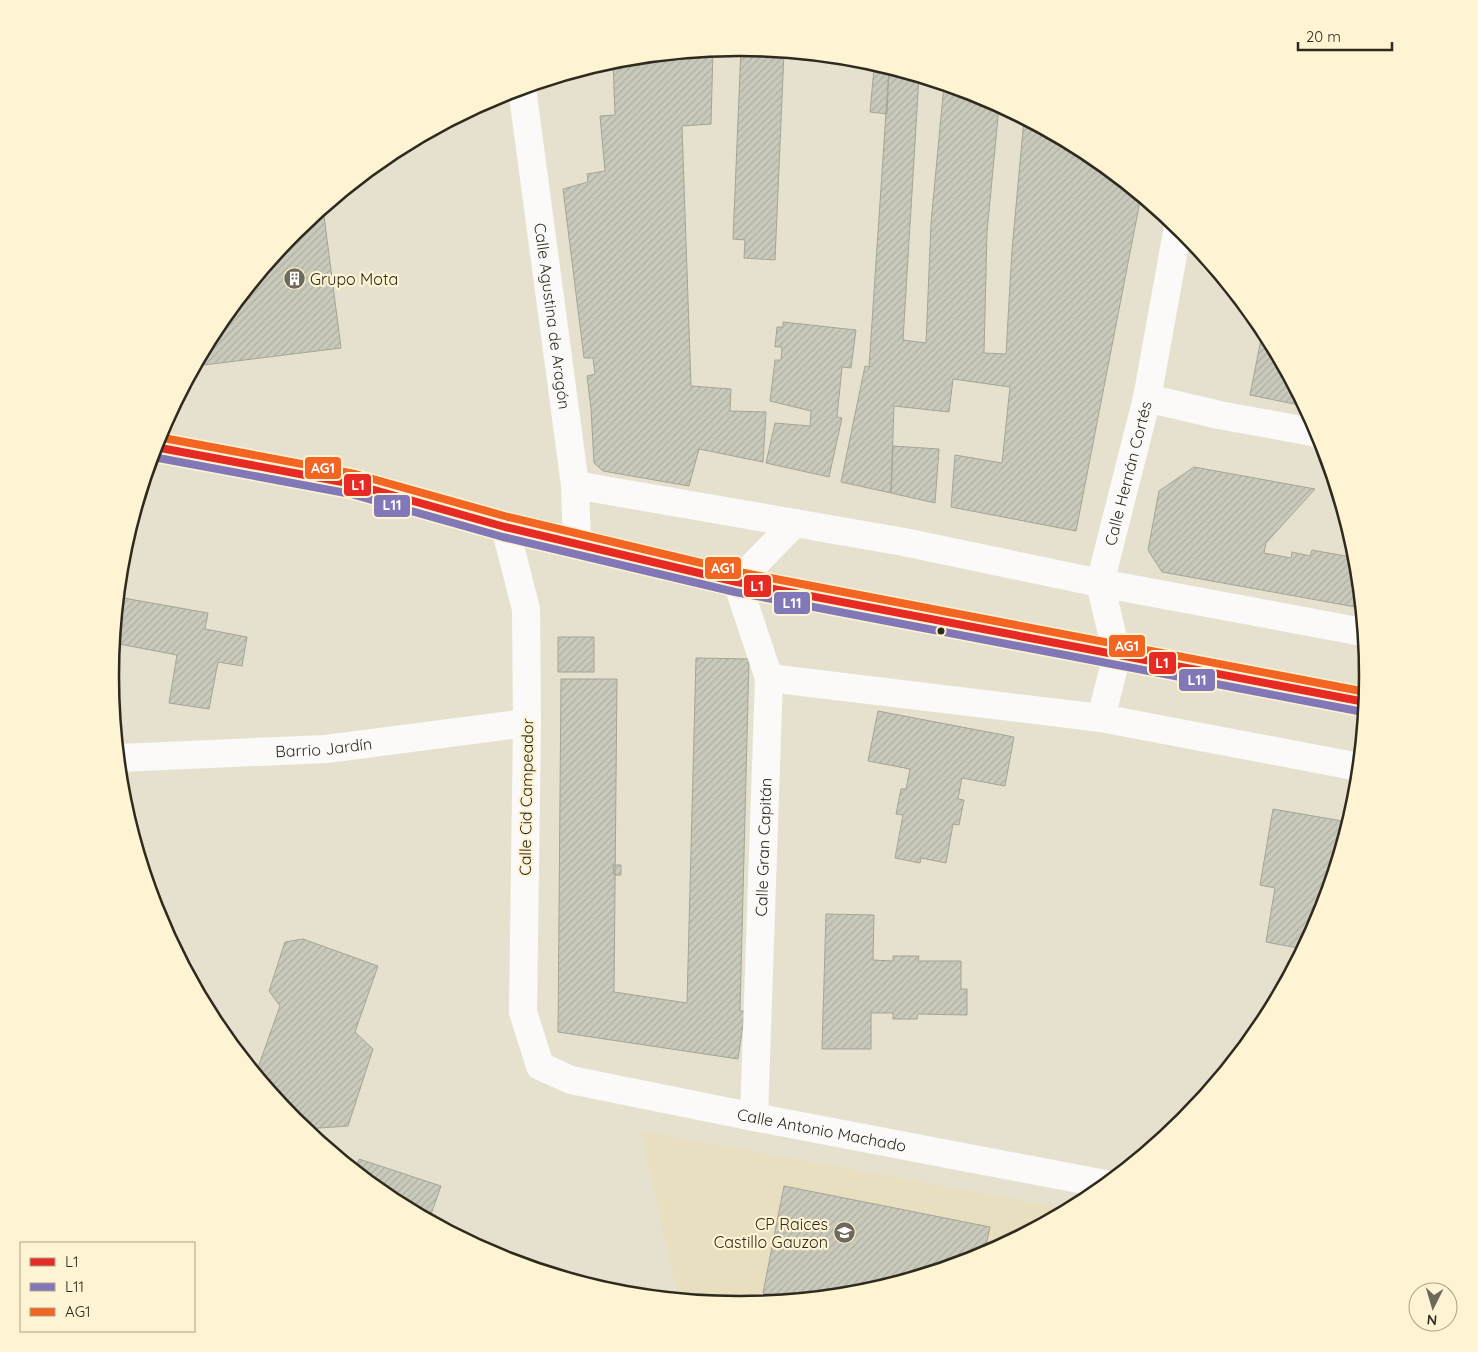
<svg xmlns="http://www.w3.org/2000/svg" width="1478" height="1352" font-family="Quicksand,sans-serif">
<defs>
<pattern id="building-hatch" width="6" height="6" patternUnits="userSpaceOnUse" patternTransform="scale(1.25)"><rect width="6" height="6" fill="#cacabc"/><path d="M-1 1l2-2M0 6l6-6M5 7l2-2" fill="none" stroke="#aeaea1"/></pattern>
</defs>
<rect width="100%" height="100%" fill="#e6e1cf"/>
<path fill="#e8dec0" d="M 641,1131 L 1068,1209 L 979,1257 L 861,1292 L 739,1304 L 678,1298 Z"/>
<path fill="url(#building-hatch)" stroke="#a5a497" d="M 741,48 L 784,52 L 775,260 L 744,258 L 745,240 L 733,239 Z
M 713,50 L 711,124 L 682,126 L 691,386 L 731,389 L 730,411 L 766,412 L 763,462 L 699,449 L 689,486 L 603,471 L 594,463 L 591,409 L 587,376 L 595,374 L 593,358 L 584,358 L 563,189 L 588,182 L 587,174 L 605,171 L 600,116 L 615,115 L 613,61 Z
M 886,67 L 889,68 L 887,114 L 870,112 L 874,68 Z
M 889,68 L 919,77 L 903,340 L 926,343 L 931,223 L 944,85 L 980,95 L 999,106 L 987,232 L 984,353 L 1006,354 L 1012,250 L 1024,119 L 1088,154 L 1141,196 L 1076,531 L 951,507 L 955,455 L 1002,463 L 1010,387 L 953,379 L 949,412 L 894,406 L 891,493 L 841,482 L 865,366 L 869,367 Z
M 323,208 L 341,348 L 196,366 L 217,327 L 295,231 Z
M 783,322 L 856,330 L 851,368 L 842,367 L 837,417 L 842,418 L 829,477 L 766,463 L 775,423 L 810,426 L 811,411 L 770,401 L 775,360 L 781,360 L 782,347 L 775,347 L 777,327 L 783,327 Z
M 1263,329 L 1304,406 L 1250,395 Z
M 893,446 L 939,449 L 935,503 L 891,493 Z
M 1194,467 L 1315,489 L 1266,543 L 1264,553 L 1291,558 L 1292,552 L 1310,556 L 1312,550 L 1356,558 L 1361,608 L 1162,572 L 1148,550 L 1159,491 Z
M 118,597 L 208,613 L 205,629 L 247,637 L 242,666 L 218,662 L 209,709 L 169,703 L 177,655 L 114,643 Z
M 558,637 L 594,637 L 594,672 L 558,672 Z
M 696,658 L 749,659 L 740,1011 L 745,1011 L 738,1059 L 558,1032 L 561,679 L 617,679 L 614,992 L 687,1003 Z
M 878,711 L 1014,737 L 1005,786 L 962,778 L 958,799 L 964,800 L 959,825 L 953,824 L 946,863 L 921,858 L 920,863 L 895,858 L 903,815 L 896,814 L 901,789 L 906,789 L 910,769 L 868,761 Z
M 1273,809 L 1348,822 L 1320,917 L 1303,949 L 1266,942 L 1275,888 L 1260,885 Z
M 613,865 L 621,865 L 621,875 L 614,875 Z
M 826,914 L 874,915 L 873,960 L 893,961 L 893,956 L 919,956 L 918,961 L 961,961 L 961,989 L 967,989 L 967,1015 L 918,1014 L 917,1019 L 893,1019 L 893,1013 L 871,1013 L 871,1049 L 822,1049 Z
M 303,939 L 378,966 L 355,1032 L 373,1049 L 348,1126 L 305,1129 L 294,1120 L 256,1073 L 280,1006 L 269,991 L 285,942 Z
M 1260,1015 L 1266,1016 L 1258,1030 Z
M 359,1159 L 441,1186 L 429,1220 L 390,1198 L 355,1170 Z
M 784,1186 L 990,1227 L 984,1254 L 979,1257 L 861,1292 L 794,1299 L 763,1293 Z"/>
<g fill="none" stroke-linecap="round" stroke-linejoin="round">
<g stroke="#fbfaf8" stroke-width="28">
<path id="s1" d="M 522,88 L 575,485 L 577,544"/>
<path d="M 1147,398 L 1219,415 L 1318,433"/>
<path d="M 575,485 L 904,542 L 1100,583 L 1363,632"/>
<path id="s2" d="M 505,527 L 526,609 L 527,723 L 523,1012 L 540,1066 L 571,1080 L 754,1117 L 1105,1184"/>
<path d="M 769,678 L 1101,718 L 1359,767"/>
<path id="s3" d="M 1101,718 L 1117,655 L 1100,583 L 1147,398 L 1178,227"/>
<path id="s4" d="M 119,758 L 326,749 L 527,723"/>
<path id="s5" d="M 754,1117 L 769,678 L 737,582 L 795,523"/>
</g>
<path stroke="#c9c4bb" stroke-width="28" d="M 155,447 L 353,484 L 505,527 L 737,582 L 941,622 L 1365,702"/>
<defs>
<path id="bus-1" d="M 155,447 L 353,484 L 505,527 L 737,582 L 1365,702"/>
<path id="bus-2" d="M 153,457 L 351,494 L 503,537 L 735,592 L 1363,712"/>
<path id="bus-3" d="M 158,437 L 355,474 L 508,517 L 739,572 L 1366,692"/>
</defs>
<use href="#bus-1" stroke="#fef3d2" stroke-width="11"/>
<use href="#bus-2" stroke="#fef3d2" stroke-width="11"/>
<use href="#bus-3" stroke="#fef3d2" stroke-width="11"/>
<use href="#bus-1" stroke="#e62b24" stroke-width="8"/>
<use href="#bus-2" stroke="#8278b7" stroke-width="8"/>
<use href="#bus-3" stroke="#f26522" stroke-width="8"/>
</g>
<defs>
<symbol id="building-disc" viewBox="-11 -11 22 22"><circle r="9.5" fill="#6e6a5b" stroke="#fef3d2"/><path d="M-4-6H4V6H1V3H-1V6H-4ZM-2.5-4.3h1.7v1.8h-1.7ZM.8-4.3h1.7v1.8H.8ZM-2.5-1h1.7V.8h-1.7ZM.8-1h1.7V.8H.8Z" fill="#fff"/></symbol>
<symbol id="school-disc" viewBox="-11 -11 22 22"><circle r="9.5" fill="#6e6a5b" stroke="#fef3d2"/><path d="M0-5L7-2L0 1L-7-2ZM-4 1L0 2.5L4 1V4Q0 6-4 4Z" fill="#fff"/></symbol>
</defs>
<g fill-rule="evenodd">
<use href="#building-disc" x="282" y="266" width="25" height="25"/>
<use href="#school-disc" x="832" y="1220" width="25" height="25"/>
</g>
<circle fill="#2e2a1d" stroke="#fef3d2" stroke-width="2" cx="941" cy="631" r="4.5"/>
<g text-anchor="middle" stroke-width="4.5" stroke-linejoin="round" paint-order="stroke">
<g font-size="16" fill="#2e2a1d" stroke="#fef3d2" text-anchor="start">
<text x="310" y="285">Grupo Mota</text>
<text x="828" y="1230" text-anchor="end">CP Raices<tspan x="828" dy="18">Castillo Gauzon</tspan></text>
</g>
<g font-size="16" fill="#2e2a1d" stroke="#fef3d2">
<text dy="6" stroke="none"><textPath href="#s1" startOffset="230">Calle Agustina de Aragón</textPath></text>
<text dy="6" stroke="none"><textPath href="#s3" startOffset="252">Calle Hernán Cortés</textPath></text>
<text dy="6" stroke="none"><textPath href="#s4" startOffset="205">Barrio Jardín</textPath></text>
<text transform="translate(526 797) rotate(-89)" y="6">Calle Cid Campeador</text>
<text dy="6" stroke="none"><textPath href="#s5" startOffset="270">Calle Gran Capitán</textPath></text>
<text dy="6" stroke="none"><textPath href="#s2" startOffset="834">Calle Antonio Machado</textPath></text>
</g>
</g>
<path d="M0 0H1478V1352H0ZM119 676a620 620 0 1 1 1240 0a620 620 0 1 1-1240 0Z" fill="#fef3d2" fill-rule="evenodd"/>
<path fill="none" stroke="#2e2a1d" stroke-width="2.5" d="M119 676a620 620 0 1 1 1240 0a620 620 0 1 1-1240 0Z"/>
<g stroke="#fef3d2" stroke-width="2">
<rect x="304" y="456" width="38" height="24" rx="5" fill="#f26522"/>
<rect x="343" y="473" width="29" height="24" rx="5" fill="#e62b24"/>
<rect x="373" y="494" width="38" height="24" rx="5" fill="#8278b7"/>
<rect x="704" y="556" width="38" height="24" rx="5" fill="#f26522"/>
<rect x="743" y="574" width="29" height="24" rx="5" fill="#e62b24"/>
<rect x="773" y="591" width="38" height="24" rx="5" fill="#8278b7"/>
<rect x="1108" y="634" width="38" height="24" rx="5" fill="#f26522"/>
<rect x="1148" y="651" width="29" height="24" rx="5" fill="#e62b24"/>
<rect x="1178" y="668" width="38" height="24" rx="5" fill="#8278b7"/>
</g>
<g font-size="14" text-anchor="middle" font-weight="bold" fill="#fff">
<text x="323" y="473">AG1</text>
<text x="358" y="490">L1</text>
<text x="392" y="510">L11</text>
<text x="723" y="573">AG1</text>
<text x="757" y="591">L1</text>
<text x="792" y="608">L11</text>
<text x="1127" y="651">AG1</text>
<text x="1162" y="668">L1</text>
<text x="1197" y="685">L11</text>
</g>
<rect x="20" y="1242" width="175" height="90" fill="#fef3d2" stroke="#aba38a"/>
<rect x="30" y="1258" width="25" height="8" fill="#e62b24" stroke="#aba38a"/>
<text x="65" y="1267" font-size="15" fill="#2e2a1d">L1</text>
<rect x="30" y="1283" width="25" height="8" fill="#8278b7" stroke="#aba38a"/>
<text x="65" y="1292" font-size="15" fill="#2e2a1d">L11</text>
<rect x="30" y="1308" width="25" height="8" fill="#f26522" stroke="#aba38a"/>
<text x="65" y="1317" font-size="15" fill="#2e2a1d">AG1</text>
<g transform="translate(1433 1307) rotate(185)"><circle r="24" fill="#fef3d2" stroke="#aba38a"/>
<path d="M0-4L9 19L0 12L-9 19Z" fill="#6e6a5b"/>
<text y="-8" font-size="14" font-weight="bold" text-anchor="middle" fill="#2e2a1d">N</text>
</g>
<path d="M1298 42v8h94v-8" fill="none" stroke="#2e2a1d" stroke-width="2.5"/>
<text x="1306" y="42" font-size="15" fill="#2e2a1d" stroke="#fef3d2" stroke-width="4" paint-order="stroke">20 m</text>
</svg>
